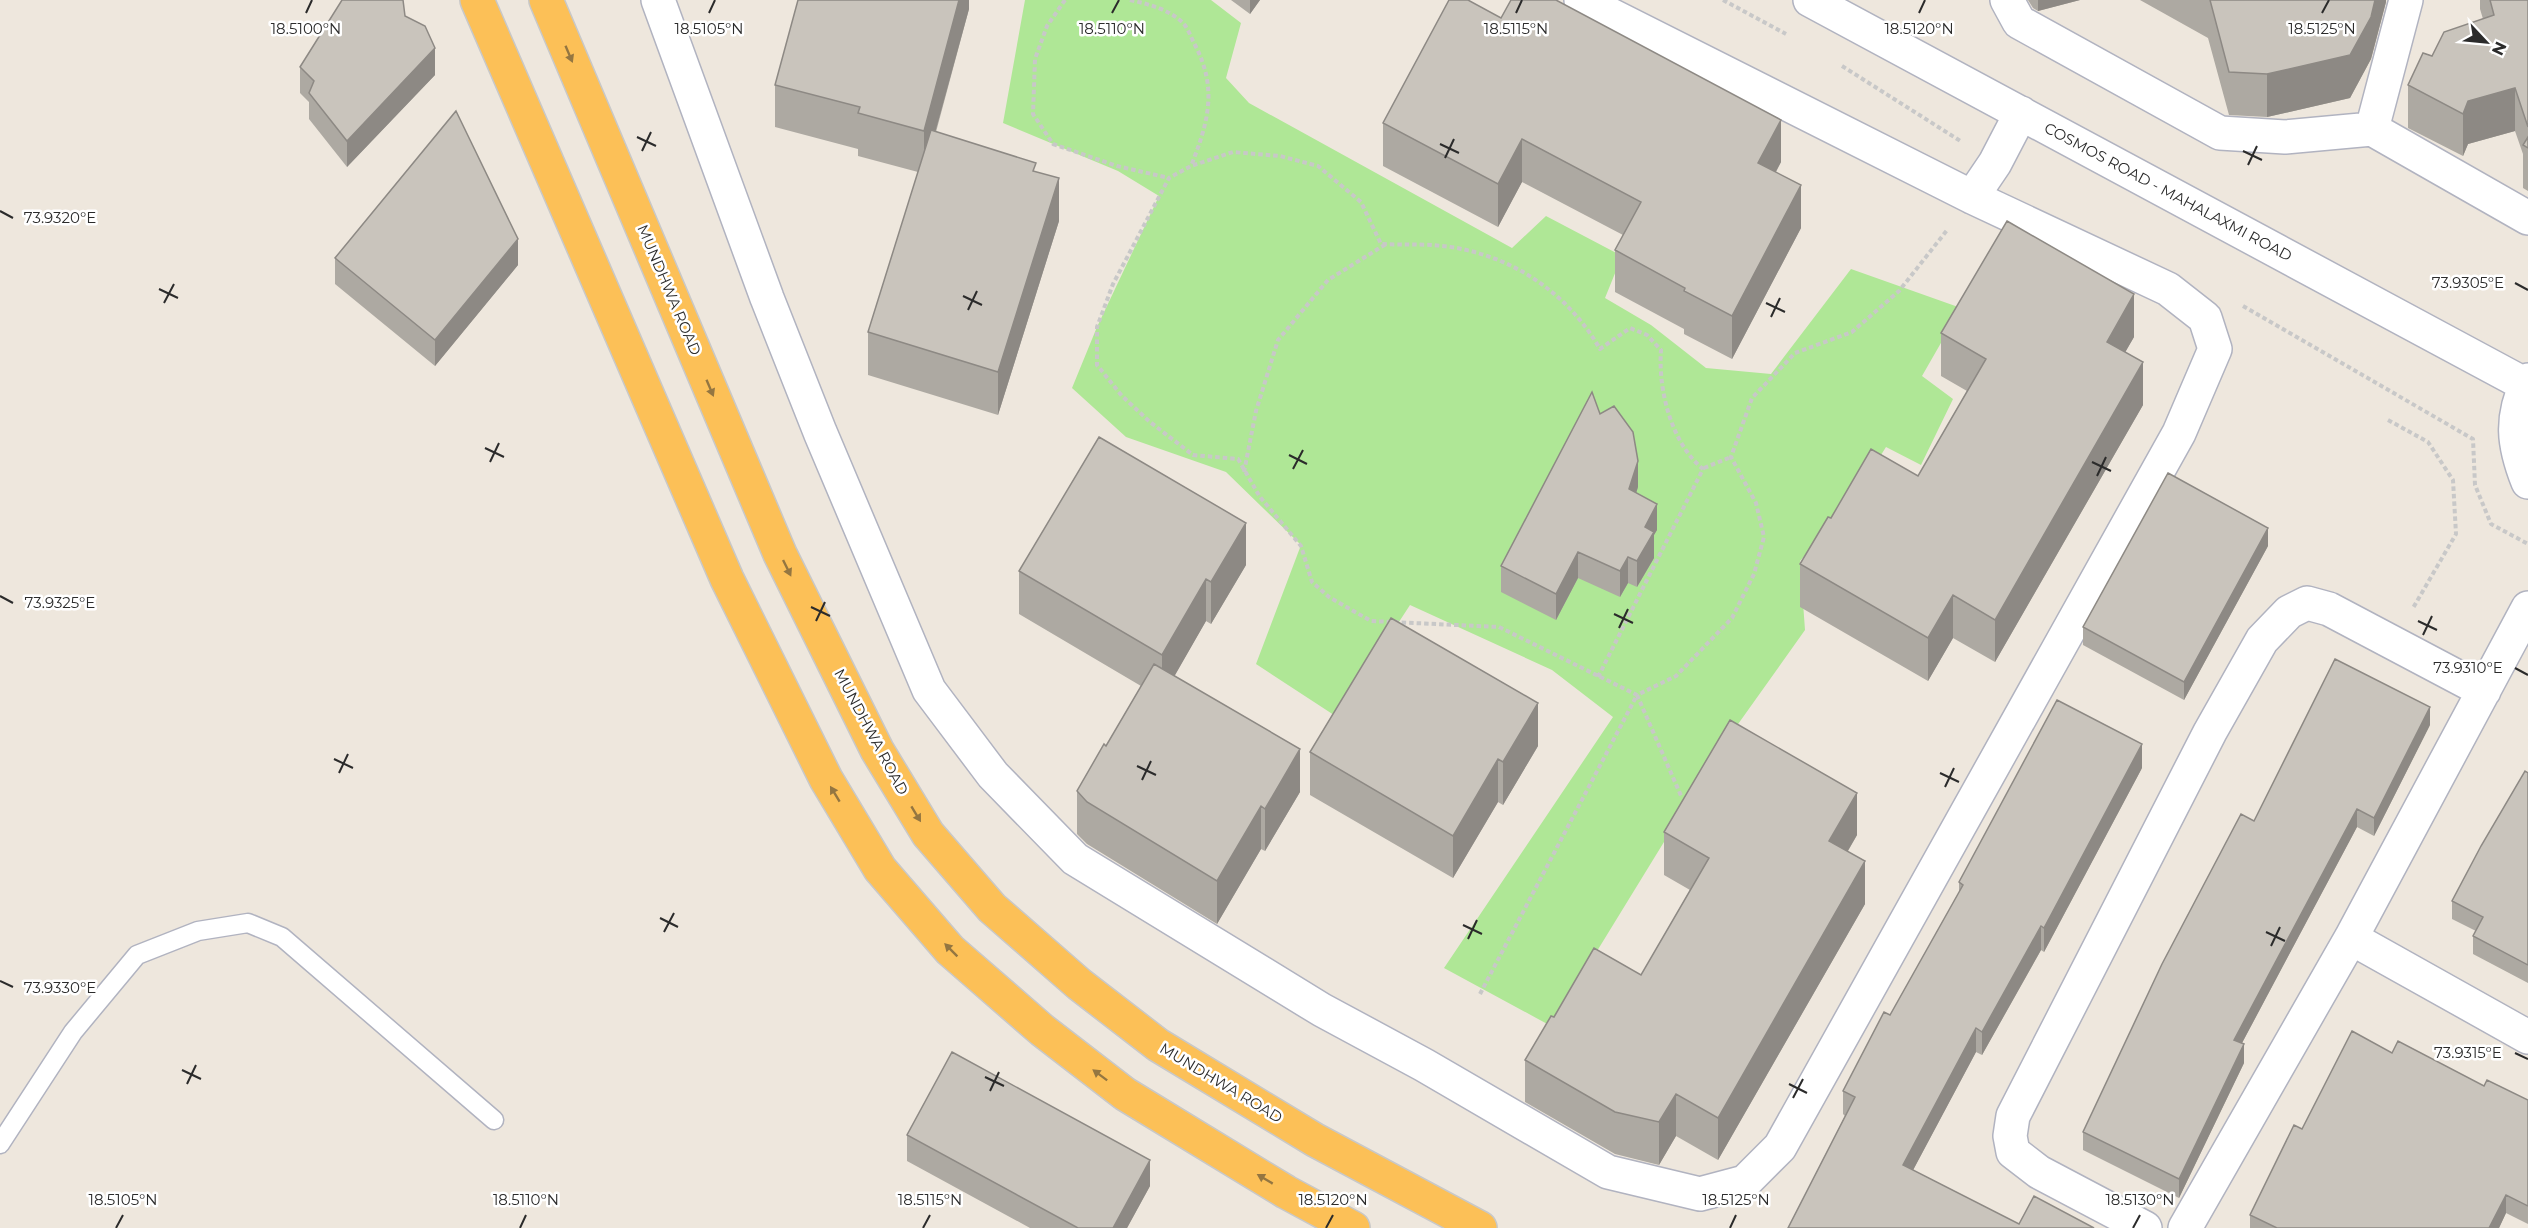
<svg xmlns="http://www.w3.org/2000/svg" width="2528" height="1228" font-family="Montserrat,sans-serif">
<rect width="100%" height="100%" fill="#eee7dd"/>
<path fill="#afe796" d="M 1025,0 L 1211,0 L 1241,23 L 1226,78 L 1249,103 L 1512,248 L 1546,216 L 1622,256 L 1605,298 L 1651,325 L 1706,368 L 1771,374 L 1851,269 L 1961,308 L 1922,376 L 1953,399 L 1921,465 L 1886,447 L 1854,498 L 1800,561 L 1805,630 L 1726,741 L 1551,1026 L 1444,968 L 1613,717 L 1552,670 L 1410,605 L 1337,717 L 1256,664 L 1301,545 L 1226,472 L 1126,437 L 1072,388 L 1097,327 L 1159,196 L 1118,171 L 1003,123 Z"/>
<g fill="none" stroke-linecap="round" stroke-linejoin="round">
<defs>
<path id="service" d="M 0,1144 L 73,1032 L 137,955 L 198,931 L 248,923 L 282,937 L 494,1120"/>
<path id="minor" d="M 658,0 L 767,298 L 820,432 L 929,690 L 993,775 L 1075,859 L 1322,1010 L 1424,1065 L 1608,1172 L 1700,1194 L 1745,1182 L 1780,1147 L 2179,433 L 2215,349 L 2205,318 L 2168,289 L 1972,197 L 1581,0
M 1810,0 L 2526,385
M 2007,0 L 2019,22 L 2220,133 L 2285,137 L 2372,129 L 2406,0
M 2372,129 L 2528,218
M 1972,197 L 1995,163 L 2021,113
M 2528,380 C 2510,418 2513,444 2528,482
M 2351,938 L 2528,1037
M 2145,1228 L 2039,1172 L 2013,1152 L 2010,1136 L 2013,1116 L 2210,732 L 2262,640 L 2289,612 L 2307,603 L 2329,609 L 2484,691
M 2185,1228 L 2351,938 L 2528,608"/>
<path id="trunk" d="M 477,0 L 727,579 L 826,779 L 880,869 L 950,950 L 1042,1030 L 1125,1094 L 1286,1192 L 1353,1228
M 546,0 L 780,554 L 877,750 L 928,834 L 992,908 L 1079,984 L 1158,1045 L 1315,1140 L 1480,1228"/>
</defs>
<use href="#service" stroke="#b1b3c0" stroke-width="21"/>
<use href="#minor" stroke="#b1b3c0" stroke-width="36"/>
<use href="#trunk" stroke="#c8c8c8" stroke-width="36"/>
<path stroke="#c8c8c8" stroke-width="4" stroke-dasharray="4.5 3" stroke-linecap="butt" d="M 1065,0 L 1047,26 L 1035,59 L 1033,114 L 1053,144 L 1117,166 L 1169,178
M 1130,0 C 1148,4 1167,9 1181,21 C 1188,27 1191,38 1195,45 C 1218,89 1208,123 1191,166
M 1723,0 L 1786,34
M 1842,66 L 1962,142
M 2243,306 L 2473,439 L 2475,485 L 2491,524 L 2528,544
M 2388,420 L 2428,442 L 2453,480 L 2456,534 L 2413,608
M 1704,468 L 1731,457
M 1244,472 L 1256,411 L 1278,340 L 1328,280 L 1386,244
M 1598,677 L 1703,469 C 1671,443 1658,389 1661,350 L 1647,335 L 1630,328 L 1600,349 C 1565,288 1502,249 1431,245 C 1414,244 1398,245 1381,244 L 1361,202 L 1318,166 L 1280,156 L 1233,152 L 1191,166 L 1169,178 L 1113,284 L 1097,327 L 1097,365 L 1122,396 L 1150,422 L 1193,455 L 1238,459 L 1260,497 L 1301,546 L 1312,582 L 1329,597 L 1371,621 L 1499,627 L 1637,695 L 1676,676 L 1732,618 L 1754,574 L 1764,537 L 1756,503 L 1731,457 L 1752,398 L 1795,353 L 1852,332 L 1899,291 L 1948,229
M 1637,695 L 1682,798
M 1480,994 L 1637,695"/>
<use href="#service" stroke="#fff" stroke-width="18"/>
<use href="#minor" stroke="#fff" stroke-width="33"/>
<use href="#trunk" stroke="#fcc057" stroke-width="33"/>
</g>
<path fill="#ada9a2" d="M 969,0 L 969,9 L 936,132 L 1036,172 L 1059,221 L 998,415 L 868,375 L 868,332 L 918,172 L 858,156 L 858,149 L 775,127 L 775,85 Z
M 1231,0 L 1260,0 L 1250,14 Z
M 2028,0 L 2080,0 L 2038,11 L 2033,8 Z
M 2140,0 L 2386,0 L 2386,2 L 2371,59 L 2350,98 L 2267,117 L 2229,115 L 2208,38 Z
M 2480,0 L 2528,0 L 2528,191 L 2523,188 L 2523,154 L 2515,131 L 2468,144 L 2463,156 L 2408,128 L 2408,85 L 2432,56 L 2483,19 L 2480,9 Z
M 405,16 L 435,75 L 347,167 L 309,119 L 309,102 L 300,93 L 300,67 Z
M 1501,18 L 1781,162 L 1776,172 L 1801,228 L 1732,359 L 1684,334 L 1684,329 L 1615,292 L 1615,250 L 1623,235 L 1522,182 L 1498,227 L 1383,166 L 1383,123 Z
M 335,258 L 518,265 L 435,366 L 335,284 Z
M 1941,333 L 2134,337 L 2125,352 L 2143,405 L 1995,662 L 1953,638 L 1928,681 L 1800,607 L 1800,564 L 1831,518 L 1918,476 L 1967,391 L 1941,376 Z
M 1638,487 L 1636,493 L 1657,530 L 1654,535 L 1654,558 L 1637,587 L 1628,583 L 1620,597 L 1578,578 L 1556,620 L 1501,592 L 1501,566 Z
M 2268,546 L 2184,700 L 2083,645 L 2083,627 Z
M 1246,565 L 1211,624 L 1206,621 L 1174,676 L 1300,792 L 1265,851 L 1261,849 L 1217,924 L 1087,844 L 1077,834 L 1077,791 L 1106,746 L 1141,686 L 1019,614 L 1019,571 Z
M 2430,725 L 2374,836 L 2357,827 L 2242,1043 L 2244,1063 L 2179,1198 L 2083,1150 L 2083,1132 L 2254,821 Z
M 1538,746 L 1503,805 L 1498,802 L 1453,878 L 1310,795 L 1310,752 Z
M 2142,768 L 2044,952 L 2041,950 L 1982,1055 L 1976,1052 L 1913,1170 L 2019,1224 L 2094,1228 L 1788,1228 L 1845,1116 L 1843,1114 L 1843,1091 L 1890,1015 L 1959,893 L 1959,882 Z
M 2528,773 L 2528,983 L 2473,954 L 2473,936 L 2476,931 L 2452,919 L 2452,901 Z
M 1664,832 L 1857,835 L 1848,851 L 1865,904 L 1718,1160 L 1676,1136 L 1659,1165 L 1615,1154 L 1525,1102 L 1525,1060 L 1554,1017 L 1641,975 L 1690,890 L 1664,875 Z
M 2392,1053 L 2484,1086 L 2528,1100 L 2528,1224 L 2506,1213 L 2499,1228 L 2250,1228 L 2250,1215 L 2302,1129 Z
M 907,1135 L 1150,1186 L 1127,1228 L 1030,1228 L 907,1161 Z"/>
<path fill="#8d8984" d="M 959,0 L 969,0 L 969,9 L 924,173 L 924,131 Z
M 1250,0 L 1260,0 L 1250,14 Z
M 2038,0 L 2080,0 L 2038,11 Z
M 2375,0 L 2386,0 L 2386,2 L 2371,59 L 2350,98 L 2267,117 L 2267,74 Z
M 435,48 L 435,75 L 347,167 L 347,141 Z
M 2515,88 L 2515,131 L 2468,144 L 2463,156 L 2463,114 L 2468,101 Z
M 1781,120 L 1781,162 L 1758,205 L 1758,163 Z
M 1522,139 L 1522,182 L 1498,227 L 1498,184 Z
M 1059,178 L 1059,221 L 998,415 L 998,372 Z
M 1801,185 L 1801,228 L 1732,359 L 1732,316 Z
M 518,239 L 518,265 L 435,366 L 435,340 Z
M 2134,294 L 2134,337 L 2107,384 L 2107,342 Z
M 2143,362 L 2143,405 L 1995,662 L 1995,620 Z
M 1638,461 L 1638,487 L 1629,515 L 1629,489 Z
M 1657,504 L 1657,530 L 1654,535 L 1654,558 L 1637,587 L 1637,561 L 1645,527 Z
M 1246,523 L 1246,565 L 1211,624 L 1211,582 Z
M 2268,528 L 2268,546 L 2184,700 L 2184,682 Z
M 1578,552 L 1578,578 L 1556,620 L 1556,594 Z
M 1628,557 L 1628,583 L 1620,597 L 1620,571 Z
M 1206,579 L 1206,621 L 1162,698 L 1162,655 Z
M 1953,595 L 1953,638 L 1928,681 L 1928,638 Z
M 1538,703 L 1538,746 L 1503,805 L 1503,762 Z
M 2430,707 L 2430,725 L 2374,836 L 2374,818 Z
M 2142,744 L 2142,768 L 2044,952 L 2044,928 Z
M 1300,749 L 1300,792 L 1265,851 L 1265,809 Z
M 1498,759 L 1498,802 L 1453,878 L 1453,836 Z
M 1857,793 L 1857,835 L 1829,883 L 1829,841 Z
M 1261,806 L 1261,849 L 1217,924 L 1217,881 Z
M 2357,809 L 2357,827 L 2234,1058 L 2234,1040 Z
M 1865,861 L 1865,904 L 1718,1160 L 1718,1118 Z
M 2041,926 L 2041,950 L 1982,1055 L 1982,1032 Z
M 1976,1028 L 1976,1052 L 1903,1189 L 1903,1165 Z
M 2244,1044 L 2244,1063 L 2179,1198 L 2179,1179 Z
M 1676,1094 L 1676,1136 L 1659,1165 L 1659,1122 Z
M 1150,1160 L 1150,1186 L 1127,1228 L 1113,1228 Z
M 2506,1195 L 2506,1213 L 2499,1228 L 2489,1228 Z"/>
<path fill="#c9c4bc" stroke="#8d8984" stroke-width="1.5" d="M 342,0 L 403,0 L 405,16 L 425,26 L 435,48 L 347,141 L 309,93 L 314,81 L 300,67 Z
M 798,0 L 959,0 L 924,131 L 858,113 L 860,107 L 775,85 Z
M 1449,0 L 1468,0 L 1501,18 L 1511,0 L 1556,0 L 1781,120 L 1758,163 L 1801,185 L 1732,316 L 1684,291 L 1685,288 L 1615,250 L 1641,202 L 1522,139 L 1498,184 L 1383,123 Z
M 2210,0 L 2375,0 L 2371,17 L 2350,55 L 2267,74 L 2229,72 Z
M 2490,0 L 2528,0 L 2528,127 L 2515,88 L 2468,101 L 2463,114 L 2408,85 L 2423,53 L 2432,56 L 2444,32 L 2494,15 Z
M 456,111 L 518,239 L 435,340 L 335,258 Z
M 931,130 L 1036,163 L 1033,171 L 1059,178 L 998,372 L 868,332 Z
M 2528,137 L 2528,148 L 2523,145 Z
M 2007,221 L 2134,294 L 2107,342 L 2143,362 L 1995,620 L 1953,595 L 1928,638 L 1800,564 L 1828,517 L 1831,518 L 1871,449 L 1918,476 L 1986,359 L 1941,333 Z
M 1592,392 L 1600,414 L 1614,406 L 1633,432 L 1638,461 L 1629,489 L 1657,504 L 1645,527 L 1654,532 L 1637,561 L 1628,557 L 1620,571 L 1578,552 L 1556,594 L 1501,566 Z
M 1099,437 L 1246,523 L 1211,582 L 1206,579 L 1162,655 L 1019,571 Z
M 2168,473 L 2268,528 L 2184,682 L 2083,627 Z
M 1391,618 L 1538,703 L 1503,762 L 1498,759 L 1453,836 L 1310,752 Z
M 2335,659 L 2430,707 L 2374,818 L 2357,809 L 2234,1040 L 2244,1044 L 2179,1179 L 2083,1132 L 2162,964 L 2241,814 L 2254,821 Z
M 1154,664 L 1300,749 L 1265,809 L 1261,806 L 1217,881 L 1087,802 L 1077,791 L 1104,744 L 1106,746 Z
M 2057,700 L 2142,744 L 2044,928 L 2041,926 L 1982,1032 L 1976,1028 L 1903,1165 L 2019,1224 L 2034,1196 L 2094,1228 L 1788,1228 L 1855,1097 L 1843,1091 L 1884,1012 L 1890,1015 L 1963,885 L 1959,882 Z
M 1730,720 L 1857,793 L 1829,841 L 1865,861 L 1718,1118 L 1676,1094 L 1659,1122 L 1615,1112 L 1525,1060 L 1551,1016 L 1554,1017 L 1594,948 L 1641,975 L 1709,858 L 1664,832 Z
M 2525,771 L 2528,773 L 2528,965 L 2473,936 L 2483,917 L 2452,901 L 2481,846 Z
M 2352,1031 L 2392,1053 L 2398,1041 L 2484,1086 L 2487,1080 L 2528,1100 L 2528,1206 L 2506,1195 L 2489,1228 L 2277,1228 L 2250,1215 L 2294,1125 L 2302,1129 Z
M 952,1052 L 1150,1160 L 1113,1228 L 1078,1228 L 907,1135 Z"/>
<defs><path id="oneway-solid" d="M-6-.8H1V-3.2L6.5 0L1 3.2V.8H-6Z" transform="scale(1.5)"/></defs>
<g fill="#947641">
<use href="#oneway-solid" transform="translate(569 54) rotate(67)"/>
<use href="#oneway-solid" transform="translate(710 388) rotate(67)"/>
<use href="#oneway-solid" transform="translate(787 568) rotate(64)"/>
<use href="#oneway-solid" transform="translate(835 794) rotate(-121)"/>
<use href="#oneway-solid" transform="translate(916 814) rotate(59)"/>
<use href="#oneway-solid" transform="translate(951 950) rotate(-135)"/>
<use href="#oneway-solid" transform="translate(1100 1075) rotate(-143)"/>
<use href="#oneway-solid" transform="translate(1265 1179) rotate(-149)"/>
</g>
<path fill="none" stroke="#2b2b2b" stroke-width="2" d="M 306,13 L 312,0M 709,13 L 715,0M 1112,13 L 1119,0M 1516,13 L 1522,0M 1919,13 L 1925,0M 2322,13 L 2329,0M 637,137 L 656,146M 1440,144 L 1459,153M 642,151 L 651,132M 2243,151 L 2262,160M 1445,158 L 1454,139M 2248,165 L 2257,146M 0,211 L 13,218M 2515,283 L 2528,290M 159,289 L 178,298M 963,296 L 982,305M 164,303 L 174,284M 1766,303 L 1785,312M 968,310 L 977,291M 1771,317 L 1780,298M 485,448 L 504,457M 1289,455 L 1307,464M 490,462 L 499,443M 2092,462 L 2111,471M 1293,469 L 1303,450M 2097,476 L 2106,457M 0,596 L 13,603M 811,607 L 830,616M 1614,614 L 1633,623M 816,621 L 825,602M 2418,621 L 2437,630M 1619,628 L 1628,609M 2423,635 L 2432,616M 2515,668 L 2528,675M 334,759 L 353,768M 1137,766 L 1156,775M 339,773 L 348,754M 1940,773 L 1959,782M 1142,780 L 1151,761M 1945,787 L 1954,768M 660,918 L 678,927M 1463,925 L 1482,934M 664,932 L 674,913M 2266,932 L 2285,941M 1468,939 L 1477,920M 2271,946 L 2280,927M 0,981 L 13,987M 2515,1053 L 2528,1059M 182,1070 L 201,1079M 985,1077 L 1004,1086M 187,1084 L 196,1065M 1789,1084 L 1807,1093M 990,1091 L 999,1072M 1793,1098 L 1803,1079M 116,1228 L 123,1215M 520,1228 L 526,1215M 923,1228 L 930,1215M 1326,1228 L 1333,1215M 1730,1228 L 1736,1215M 2133,1228 L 2140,1215"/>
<g text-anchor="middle" stroke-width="5" stroke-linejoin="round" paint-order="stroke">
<g font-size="15" fill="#2b2b2b" stroke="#fff">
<text transform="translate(2168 192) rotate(28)" y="5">COSMOS ROAD - MAHALAXMI ROAD</text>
<text transform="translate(669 290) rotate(67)" y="5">MUNDHWA ROAD</text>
<text transform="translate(871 732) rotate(62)" y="5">MUNDHWA ROAD</text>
<text transform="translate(1221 1083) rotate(31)" y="5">MUNDHWA ROAD</text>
</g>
</g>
<g font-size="15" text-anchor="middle" fill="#2b2b2b" stroke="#fff" stroke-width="5" stroke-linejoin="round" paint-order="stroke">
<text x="1112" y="34">18.5110°N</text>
<text x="1516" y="34">18.5115°N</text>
<text x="1919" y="34">18.5120°N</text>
<text x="306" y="34">18.5100°N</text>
<text x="709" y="34">18.5105°N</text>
<text x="2322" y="34">18.5125°N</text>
<text x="60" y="223">73.9320°E</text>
<text x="2468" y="288">73.9305°E</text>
<text x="60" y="608">73.9325°E</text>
<text x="2468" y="673">73.9310°E</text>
<text x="60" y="993">73.9330°E</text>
<text x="2468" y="1058">73.9315°E</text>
<text x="123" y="1205">18.5105°N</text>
<text x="526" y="1205">18.5110°N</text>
<text x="930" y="1205">18.5115°N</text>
<text x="1333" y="1205">18.5120°N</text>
<text x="1736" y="1205">18.5125°N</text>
<text x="2140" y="1205">18.5130°N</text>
</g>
<g transform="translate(2486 42) rotate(116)" stroke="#ffffff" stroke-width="4.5" paint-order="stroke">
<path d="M0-4.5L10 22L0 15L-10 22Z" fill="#2b2b2b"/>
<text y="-9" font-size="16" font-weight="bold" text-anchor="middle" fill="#2b2b2b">N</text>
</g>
</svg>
